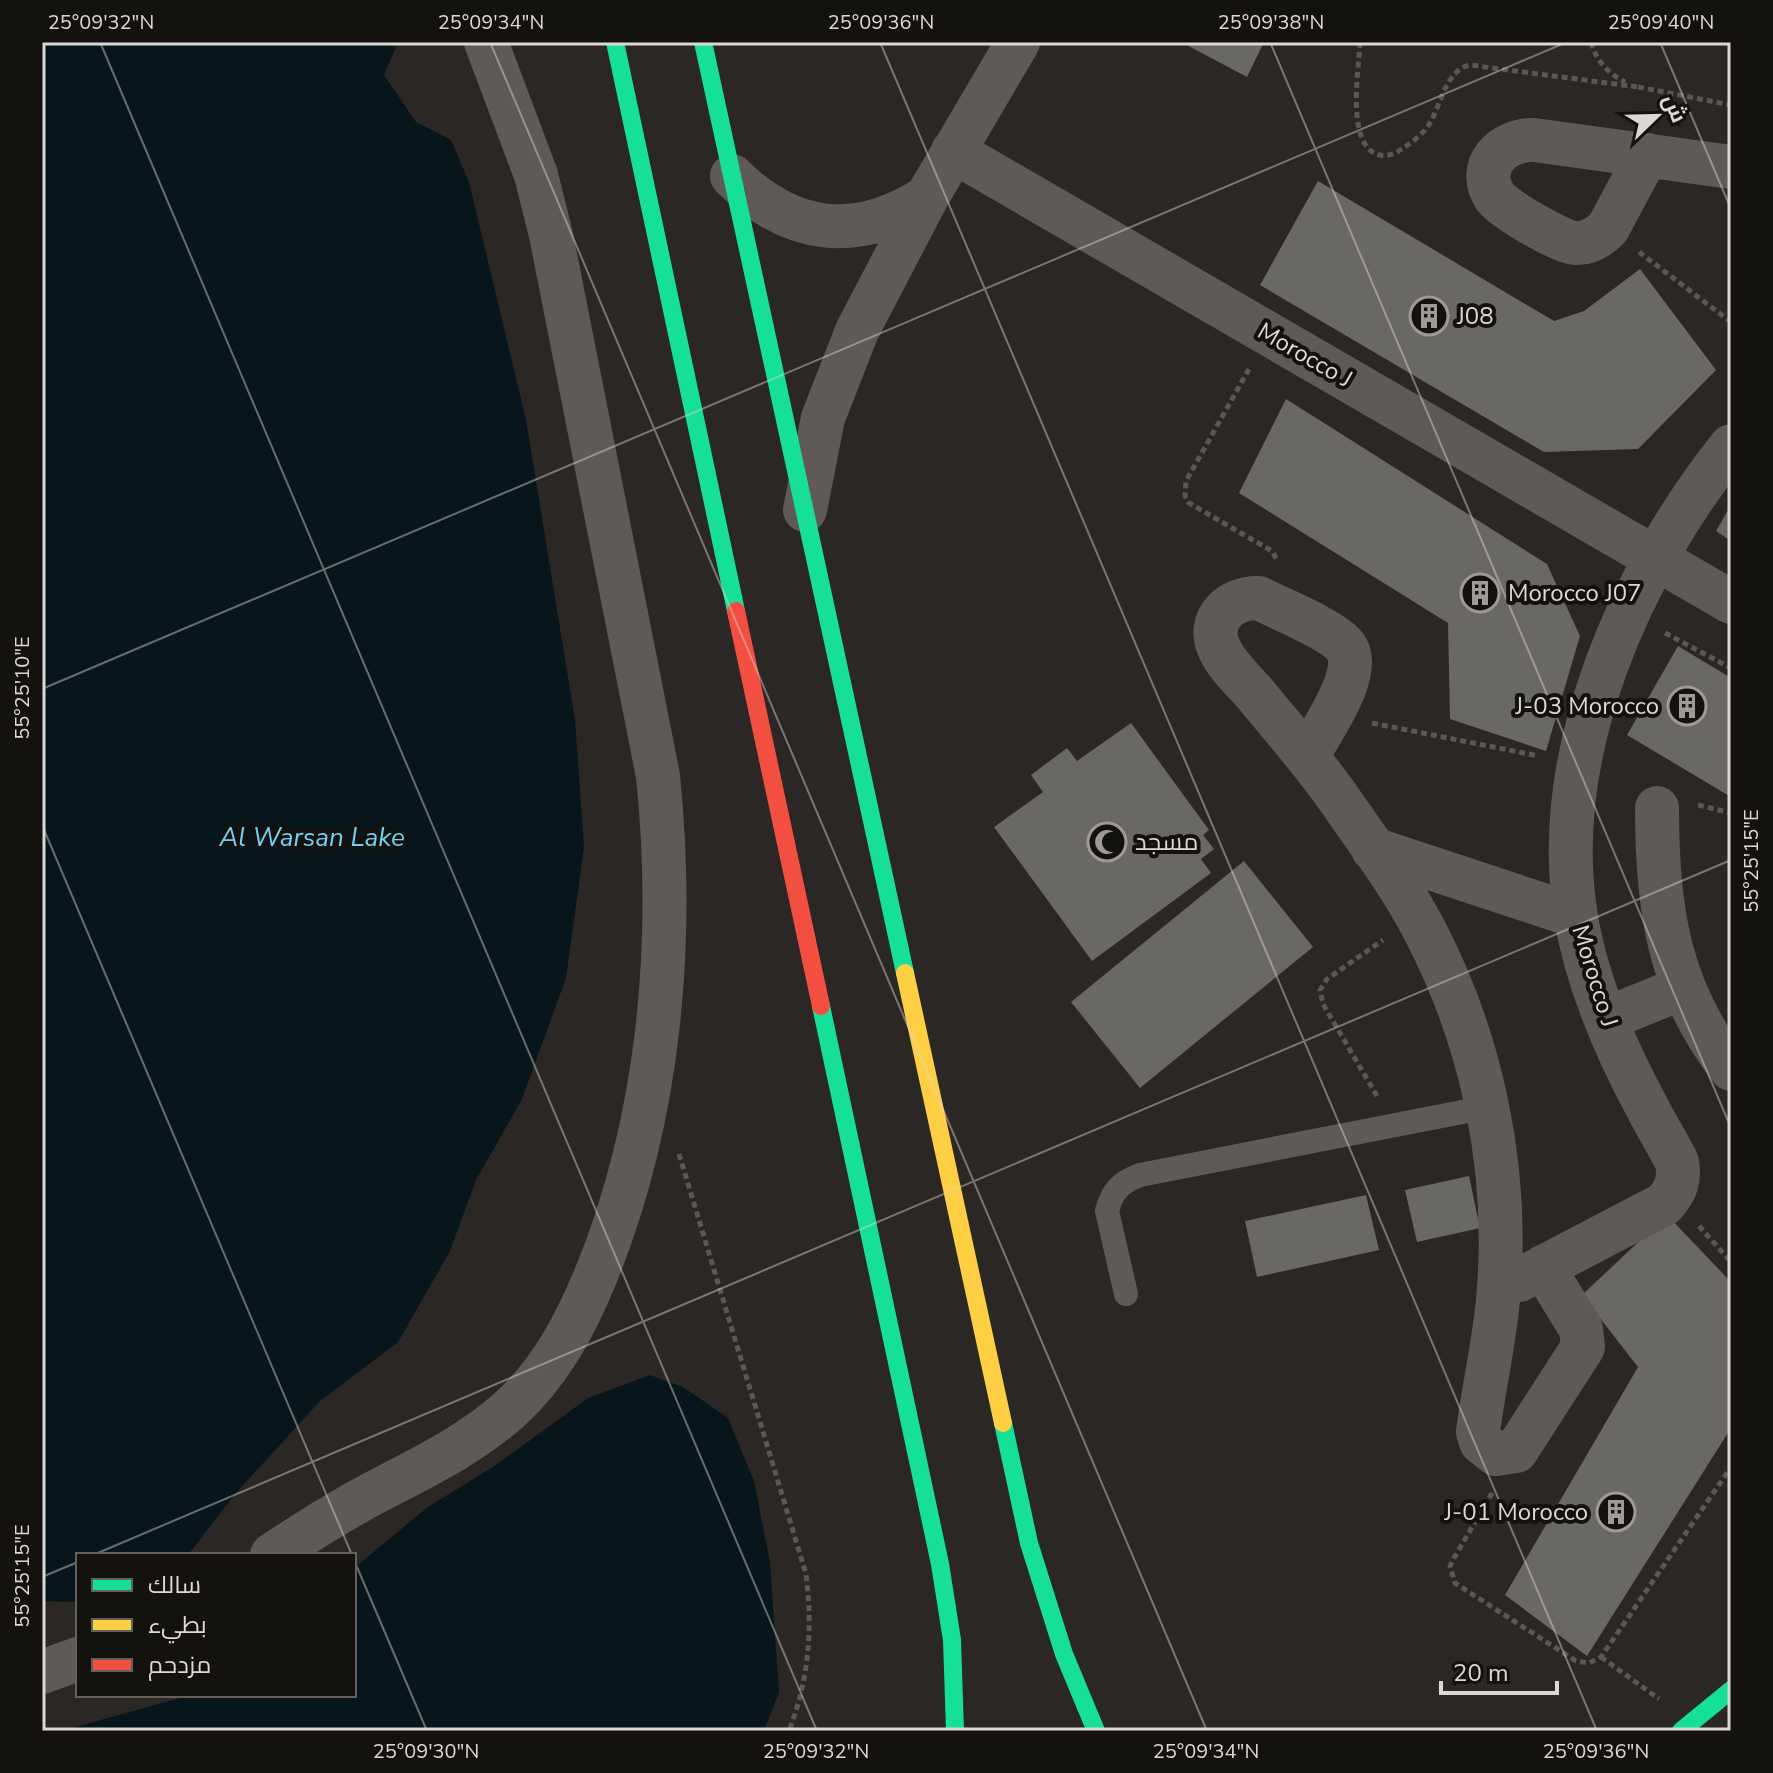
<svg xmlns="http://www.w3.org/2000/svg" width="1773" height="1773" font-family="'Nunito Sans',Cairo,sans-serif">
<rect width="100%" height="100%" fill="#2a2724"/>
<path fill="#07161d" d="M 42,42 L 398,42 L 384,75 L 416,122 L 451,140 L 469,182 L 526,420 L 575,720 L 584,847 L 566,978 L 522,1099 L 476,1180 L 450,1251 L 398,1342 L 320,1401 L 235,1494 L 188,1555 L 78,1555 L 78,1602 L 42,1601 Z
M 650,1375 L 683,1387 L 728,1418 L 754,1481 L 770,1563 L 779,1692 L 764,1731 L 61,1731 L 191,1695 L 354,1695 L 354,1568 L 428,1507 L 496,1465 L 588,1398 Z"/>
<path fill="#6a6865" d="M 1181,42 L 1264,42 L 1247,77 Z
M 1318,181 L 1554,321 L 1584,311 L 1640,269 L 1716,370 L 1638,449 L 1544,452 L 1260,285 Z
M 1286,399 L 1547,564 L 1580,636 L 1546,751 L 1450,719 L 1448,623 L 1239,493 Z
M 1731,505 L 1731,541 L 1716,531 Z
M 1678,646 L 1731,678 L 1731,797 L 1627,735 Z
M 1131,723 L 1209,830 L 1203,835 L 1214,849 L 1201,859 L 1211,873 L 1092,961 L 994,827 L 1043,792 L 1031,775 L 1067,748 L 1077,761 Z
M 1244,861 L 1313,947 L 1140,1088 L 1071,1002 Z
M 1469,1176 L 1480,1228 L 1417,1242 L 1405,1190 Z
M 1366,1195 L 1379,1250 L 1257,1277 L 1245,1221 Z
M 1667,1215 L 1731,1282 L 1731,1428 L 1587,1656 L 1505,1595 L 1638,1367 L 1582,1295 Z"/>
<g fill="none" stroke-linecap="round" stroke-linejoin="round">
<path stroke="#5c5754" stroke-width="5" stroke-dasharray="6 4" stroke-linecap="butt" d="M 1360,42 C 1359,69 1345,148 1380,155 C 1388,157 1396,153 1403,148 C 1413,142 1424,133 1430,123 C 1441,104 1446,70 1470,65 L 1638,87
M 1591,42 C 1596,61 1608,73 1625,82
M 1638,87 L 1731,105
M 1639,252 L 1731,322
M 1249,369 L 1186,481 L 1185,496 L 1189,503 L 1272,551 L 1277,560
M 1665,633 L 1731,668
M 1372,723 L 1539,756
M 1698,805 L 1731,813
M 1377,1096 L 1323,1004 L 1320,990 L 1327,979 L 1383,940
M 679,1154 L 806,1574 C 813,1630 809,1678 789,1731
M 1699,1226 L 1731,1262
M 1492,1493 L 1454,1558 L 1450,1566 L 1455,1583 L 1576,1661 L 1589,1663 L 1601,1657 L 1731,1467
M 1601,1657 L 1659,1699"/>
<path stroke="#605a56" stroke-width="24" d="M 1126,1294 L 1107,1211 C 1112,1191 1121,1182 1140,1175 L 1488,1107"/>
<path stroke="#605a56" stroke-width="44" d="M 953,151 L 1731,602
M 1647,155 L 1608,228 C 1599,237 1589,244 1575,243 C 1560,242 1504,209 1495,197 C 1475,166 1503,139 1534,140 L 1731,167
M 732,176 C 791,235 857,242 927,197
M 805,510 L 823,418 L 857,331 L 927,197 L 1018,42
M 1307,757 C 1320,732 1365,671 1345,646 C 1333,630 1278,608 1259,598 C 1231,597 1206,619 1219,648 C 1226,665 1244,681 1256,695 C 1284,729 1314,763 1339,799 C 1369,842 1401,885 1425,931 C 1482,1041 1508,1165 1499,1288 C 1496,1336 1484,1384 1478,1432 L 1481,1442 L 1496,1454 L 1516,1451 L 1583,1347 L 1581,1329 L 1543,1267
M 1657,808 C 1657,908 1668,988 1731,1069
M 1373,849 L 1576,916
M 1606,1019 L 1682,988
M 1519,1280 L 1664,1204 C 1676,1191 1680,1180 1677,1162 C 1668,1144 1657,1127 1648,1109 C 1616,1050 1587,983 1576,917 C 1549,753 1631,571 1731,446
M 272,1555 C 300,1536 329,1518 359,1501 C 410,1473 464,1450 509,1410 C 550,1373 575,1326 596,1275 C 660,1118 675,942 658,776 L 551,235 L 536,175 L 486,42
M 42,1672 L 78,1659"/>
<path stroke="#16e098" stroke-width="18" d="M 615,42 L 736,611
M 703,42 L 905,973
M 821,1006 L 940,1564 L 952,1640 L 955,1731
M 1003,1423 L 1029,1543 L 1064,1654 L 1096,1731
M 1681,1731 L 1731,1690"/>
<path stroke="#ffcf43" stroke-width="18" d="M 905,973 L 1003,1423"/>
<path stroke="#f24e42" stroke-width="18" d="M 736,611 L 821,1006"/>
</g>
<path fill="none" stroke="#dcd8d3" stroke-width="2" stroke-opacity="0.45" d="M 100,42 L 817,1731M 490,42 L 1207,1731M 880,42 L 1597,1731M 1270,42 L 1731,1128M 1660,42 L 1731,209M 42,689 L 1567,42M 42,825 L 352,1555M 93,1555 L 1731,860M 354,1560 L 427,1731M 42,1577 L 78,1562"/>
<defs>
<symbol id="building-ring" viewBox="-11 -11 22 22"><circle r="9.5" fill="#14120e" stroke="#9e9a96" stroke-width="1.5"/><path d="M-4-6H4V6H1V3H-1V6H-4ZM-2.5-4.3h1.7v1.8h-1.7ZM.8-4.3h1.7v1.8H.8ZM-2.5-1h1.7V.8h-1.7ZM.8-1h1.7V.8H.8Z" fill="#9e9a96"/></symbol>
<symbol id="mosque-ring" viewBox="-11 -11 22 22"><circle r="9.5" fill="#14120e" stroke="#9e9a96" stroke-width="1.5"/><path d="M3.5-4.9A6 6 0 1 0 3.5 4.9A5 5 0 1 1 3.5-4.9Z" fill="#9e9a96"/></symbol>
</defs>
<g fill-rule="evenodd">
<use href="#building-ring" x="1407" y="294" width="44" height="44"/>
<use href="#building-ring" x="1458" y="571" width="44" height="44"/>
<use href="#building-ring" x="1665" y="684" width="44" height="44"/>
<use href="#mosque-ring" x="1085" y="820" width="44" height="44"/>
<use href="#building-ring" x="1594" y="1490" width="44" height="44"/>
</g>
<g text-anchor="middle" stroke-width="8" stroke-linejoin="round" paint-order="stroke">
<g font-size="24" fill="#dcd8d3" stroke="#14120e" text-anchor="start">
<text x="1457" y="324">J08</text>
<text x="1508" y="601">Morocco J07</text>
<text x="1659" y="714" text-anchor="end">J-03 Morocco</text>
<text x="1135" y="850">مسجد</text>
<text x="1588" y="1520" text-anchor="end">J-01 Morocco</text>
</g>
<g font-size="24" fill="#dcd8d3" stroke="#14120e">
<text transform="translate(1305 355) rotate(30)" y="8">Morocco J</text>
<text transform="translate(1595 976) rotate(73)" y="8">Morocco J</text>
</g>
<g font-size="26" font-style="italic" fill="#72cff7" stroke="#14120e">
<text x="312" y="846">Al Warsan Lake</text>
</g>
</g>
<rect width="1773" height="1773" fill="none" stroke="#14120e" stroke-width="88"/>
<rect x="76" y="1553" width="280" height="144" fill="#14120e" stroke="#64615d" stroke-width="2"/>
<rect x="92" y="1579" width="40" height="12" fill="#16e098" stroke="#64615d" stroke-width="2"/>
<text x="148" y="1593" font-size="24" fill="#dcd8d3">سالك</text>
<rect x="92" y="1619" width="40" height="12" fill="#ffcf43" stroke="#64615d" stroke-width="2"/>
<text x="148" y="1633" font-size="24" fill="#dcd8d3">بطيء</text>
<rect x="92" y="1659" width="40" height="12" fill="#f24e42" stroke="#64615d" stroke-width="2"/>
<text x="148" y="1673" font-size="24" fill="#dcd8d3">مزدحم</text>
<g transform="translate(1657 116) rotate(67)" stroke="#14120e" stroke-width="6" paint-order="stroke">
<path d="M0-6L14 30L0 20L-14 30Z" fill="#dcd8d3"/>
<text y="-12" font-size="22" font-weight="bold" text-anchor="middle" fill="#dcd8d3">ش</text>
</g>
<path d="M1441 1681v12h116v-12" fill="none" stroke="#dcd8d3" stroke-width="4"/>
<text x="1453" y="1681" font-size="24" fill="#dcd8d3" stroke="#14120e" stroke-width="6" paint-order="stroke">20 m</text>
<rect x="44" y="44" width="1685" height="1685" fill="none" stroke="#dcd8d3" stroke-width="3"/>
<g font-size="20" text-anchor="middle" fill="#dcd8d3">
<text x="101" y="29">25°09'32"N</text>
<text x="491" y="29">25°09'34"N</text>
<text x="881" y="29">25°09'36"N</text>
<text x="1271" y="29">25°09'38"N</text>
<text x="1661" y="29">25°09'40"N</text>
<text transform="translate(22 688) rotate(-90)" y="7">55°25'10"E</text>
<text transform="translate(1751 861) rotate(-90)" y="7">55°25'15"E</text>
<text transform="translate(22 1576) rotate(-90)" y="7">55°25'15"E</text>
<text x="426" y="1758">25°09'30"N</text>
<text x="816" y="1758">25°09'32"N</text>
<text x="1206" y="1758">25°09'34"N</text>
<text x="1596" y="1758">25°09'36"N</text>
</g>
</svg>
